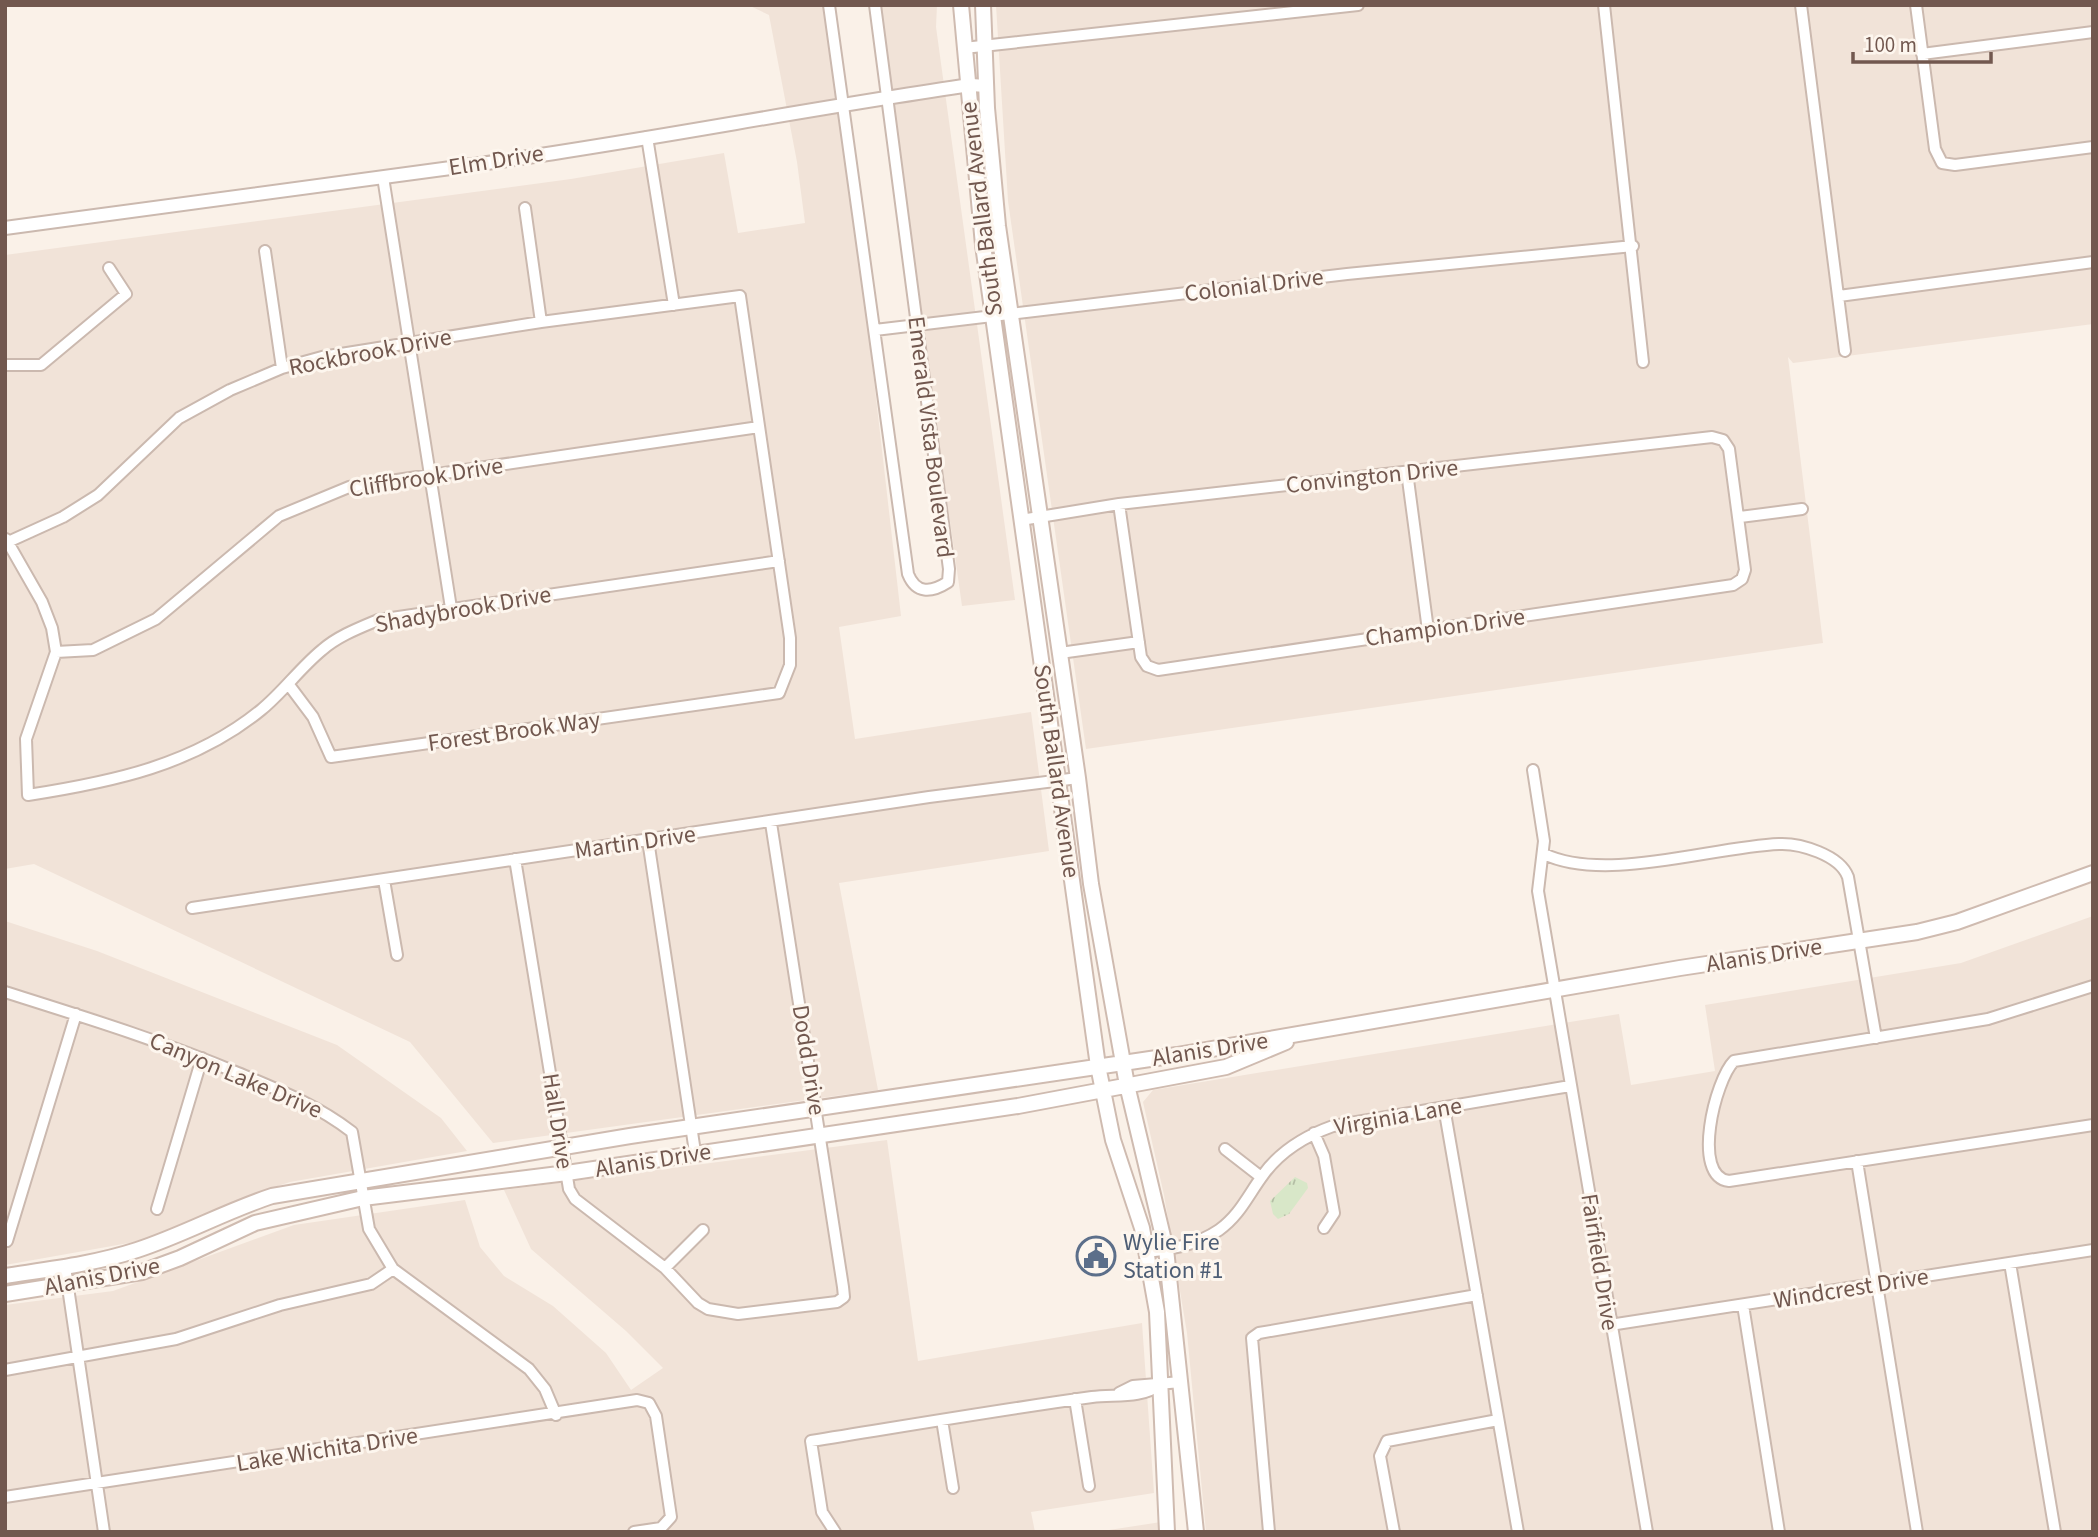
<svg xmlns="http://www.w3.org/2000/svg" width="2098" height="1537" font-family="'Source Sans 3',sans-serif">
<defs>
<pattern id="grass-tufts" width="24" height="20" patternUnits="userSpaceOnUse" patternTransform="scale(1.75)"><rect width="24" height="20" fill="#d8e7c8"/><path d="M3 7l-1-3M5 7V3M7 7l1-3M15 17l-1-3M17 17v-4M19 17l1-3" fill="none" stroke="#b4bea5"/></pattern>
</defs>
<rect width="100%" height="100%" fill="#faf1e8"/>
<path fill="#f1e3d8" d="M 748,5 L 831,5 L 901,616 L 839,627 L 855,739 L 1031,712 L 1049,851 L 839,883 L 878,1090 L 493,1143 L 410,1042 L 34,864 L 5,869 L 5,255 L 571,179 L 724,153 L 738,233 L 805,223 L 797,162 L 769,15 Z
M 877,5 L 937,5 L 936,27 L 1015,600 L 962,606 Z
M 996,5 L 2093,5 L 2093,324 L 1793,363 L 1788,357 L 1823,643 L 1086,749 L 1008,201 Z
M 2093,916 L 2093,1532 L 1206,1532 L 1187,1333 L 1164,1195 L 1143,1102 L 1153,1090 L 1619,1014 L 1631,1085 L 1715,1071 L 1705,1005 L 1961,963 Z
M 5,921 L 97,951 L 337,1045 L 441,1118 L 467,1151 L 290,1182 L 253,1194 L 140,1241 L 5,1265 Z
M 887,1140 L 918,1361 L 1142,1323 L 1154,1493 L 1031,1512 L 1035,1532 L 5,1532 L 5,1305 L 113,1291 L 294,1225 L 465,1200 L 480,1247 L 504,1276 L 553,1306 L 606,1353 L 631,1390 L 663,1368 L 626,1331 L 531,1249 L 504,1190 Z
M 1161,1522 L 1162,1532 L 1096,1532 Z"/>
<path fill="url(#grass-tufts)" d="M 1295,1177 L 1307,1183 L 1308,1188 L 1289,1214 L 1278,1219 L 1273,1214 L 1270,1201 Z"/>
<g fill="none" stroke-linecap="round" stroke-linejoin="round">
<defs>
<path id="minor" d="M 829,5 L 908,574 C 916,594 931,593 948,582 L 949,569 L 875,5
M 1604,5 L 1643,362
M 1801,5 L 1845,351
M 1916,5 L 1935,149 L 1942,163 L 1955,165 L 2093,147
M 964,48 L 1358,5
M 1922,54 L 2093,32
M 647,137 L 674,305
M 383,177 L 451,608
M 525,208 L 541,322
M 265,251 L 282,368
M 1839,296 L 2093,262
M 875,330 L 1347,274 L 1633,246
M 5,365 L 41,365 L 126,294 L 109,268
M 1407,472 L 1428,630
M 1740,517 L 1802,509
M 1021,520 L 1119,504 L 1712,437 L 1723,440 L 1729,449 L 1745,570 L 1742,579 L 1733,585 L 1158,670 L 1147,666 L 1141,657 L 1119,504
M 6,539 L 42,602 L 52,628 L 56,652 L 26,739 L 28,795 C 112,782 194,765 261,710 C 283,692 300,668 322,650 C 338,636 359,628 378,620 L 779,561
M 8,542 L 63,517 L 98,495 L 179,418 L 230,390 L 282,368 L 322,357 L 541,322 L 740,296 L 790,638 L 790,665 L 779,693 L 331,757 L 313,717 L 289,685
M 56,652 L 93,650 L 156,619 L 279,516 L 349,487 L 759,427
M 1060,653 L 1139,642
M 1533,770 L 1544,841 L 1538,891 L 1647,1532
M 648,840 L 695,1152
M 1544,854 C 1605,883 1711,847 1779,844 C 1800,843 1840,855 1848,877 L 1876,1038
M 515,859 L 569,1189 L 575,1199 L 665,1268 L 698,1303 L 708,1309 L 738,1314 L 837,1302 L 844,1297 L 843,1287 L 771,823
M 384,880 L 397,955
M 192,908 L 929,797 L 1078,778
M 2093,986 L 1988,1019 L 1734,1061 C 1715,1080 1691,1177 1729,1181 L 2093,1125
M 5,992 C 84,1017 162,1041 238,1073 C 279,1090 317,1105 352,1132 L 369,1229 L 393,1269 L 529,1369 L 545,1389 L 556,1415
M 1444,1107 L 1518,1532
M 1314,1133 L 1324,1156 L 1334,1213 L 1324,1228
M 1225,1149 L 1261,1177
M 1857,1161 L 1917,1532
M 157,1209 L 202,1058
M 7,1241 L 76,1014
M 1147,1252 C 1172,1249 1197,1245 1219,1230 C 1240,1215 1248,1195 1263,1175 C 1281,1150 1305,1136 1333,1126 L 1570,1086
M 2010,1263 L 2055,1532
M 65,1267 L 104,1532
M 665,1268 L 703,1230
M 1743,1305 L 1779,1532
M 1610,1325 L 2093,1250
M 5,1370 L 176,1339 L 280,1305 L 371,1284 L 393,1269
M 1119,1393 L 1133,1386 L 1181,1382
M 1075,1399 L 1089,1486
M 942,1420 L 953,1488
M 5,1497 L 637,1400 L 649,1403 L 656,1416 L 671,1517 L 661,1528 L 634,1532
M 835,1532 L 822,1512 L 811,1441 C 905,1426 998,1410 1092,1397 C 1114,1394 1141,1399 1159,1385
M 1269,1532 L 1252,1338 L 1259,1333 L 1477,1295
M 1394,1532 L 1380,1456 L 1387,1441 L 1498,1420"/>
<path id="tertiary" d="M 5,228 C 161,208 317,187 473,165 C 640,142 804,109 971,85 L 986,86"/>
<path id="secondary" d="M 961,5 L 983,245 L 1098,1066 L 1113,1140 L 1142,1228 L 1157,1312 L 1167,1532
M 983,5 L 987,108 L 998,226 L 1078,778 L 1091,884 L 1127,1085 L 1166,1249 L 1196,1532
M 5,1276 C 50,1269 94,1264 137,1250 C 183,1235 226,1211 272,1196 L 630,1136 L 1177,1055 L 1680,968 L 1917,932 L 1957,922 L 2093,873
M 5,1294 L 142,1272 L 180,1258 L 255,1223 L 363,1198 L 567,1173 L 1018,1106 L 1226,1067 L 1286,1042"/>
</defs>
<use href="#minor" stroke="#cbb9af" stroke-width="14"/>
<use href="#tertiary" stroke="#cbb9af" stroke-width="16"/>
<use href="#secondary" stroke="#cfbbb0" stroke-width="18"/>
<use href="#minor" stroke="#fff" stroke-width="10"/>
<use href="#tertiary" stroke="#fff" stroke-width="12"/>
<use href="#secondary" stroke="#fff" stroke-width="14"/>
</g>
<defs>
<symbol id="civic-ring" viewBox="-11 -11 22 22"><circle r="9.5" fill="#fdf6ee" stroke="#5c6f8a" stroke-width="1.5"/><path d="M-.6-6.5H3V-4.5H.6V-3L4-1V1h2V6H-6V1h2V-1L-.6-3ZM-1.2 2.5V6h2.4V2.5Z" fill="#5c6f8a"/></symbol>
</defs>
<g fill-rule="evenodd">
<use href="#civic-ring" x="1074" y="1234" width="44" height="44"/>
</g>
<g text-anchor="middle" stroke-width="6" stroke-linejoin="round" paint-order="stroke">
<g font-size="24" fill="#72584f" stroke="#fdf6ee">
<text transform="translate(496 160) rotate(-9)" y="8">Elm Drive</text>
<text transform="translate(981 209) rotate(-97)" y="8">South Ballard Avenue</text>
<text transform="translate(1254 285) rotate(-7)" y="8">Colonial Drive</text>
<text transform="translate(370 352) rotate(-11)" y="8">Rockbrook Drive</text>
<text transform="translate(931 437) rotate(83)" y="8">Emerald Vista Boulevard</text>
<text transform="translate(1372 476) rotate(-6)" y="8">Convington Drive</text>
<text transform="translate(426 477) rotate(-9)" y="8">Cliffbrook Drive</text>
<text transform="translate(463 609) rotate(-10)" y="8">Shadybrook Drive</text>
<text transform="translate(1445 627) rotate(-8)" y="8">Champion Drive</text>
<text transform="translate(514 731) rotate(-8)" y="8">Forest Brook Way</text>
<text transform="translate(1057 771) rotate(82)" y="8">South Ballard Avenue</text>
<text transform="translate(635 842) rotate(-8)" y="8">Martin Drive</text>
<text transform="translate(1764 955) rotate(-9)" y="8">Alanis Drive</text>
<text transform="translate(1210 1049) rotate(-9)" y="8">Alanis Drive</text>
<text transform="translate(809 1060) rotate(81)" y="8">Dodd Drive</text>
<text transform="translate(236 1075) rotate(23)" y="8">Canyon Lake Drive</text>
<text transform="translate(1398 1116) rotate(-10)" y="8">Virginia Lane</text>
<text transform="translate(558 1121) rotate(81)" y="8">Hall Drive</text>
<text transform="translate(653 1160) rotate(-9)" y="8">Alanis Drive</text>
<text transform="translate(1600 1262) rotate(81)" y="8">Fairfield Drive</text>
<text transform="translate(102 1276) rotate(-11)" y="8">Alanis Drive</text>
<text transform="translate(1851 1288) rotate(-9)" y="8">Windcrest Drive</text>
<text transform="translate(327 1449) rotate(-9)" y="8">Lake Wichita Drive</text>
</g>
<g font-size="24" fill="#4e5e75" stroke="#fdf6ee" text-anchor="start">
<text x="1123" y="1250">Wylie Fire<tspan x="1123" dy="28">Station #1</tspan></text>
</g>
</g>
<rect width="2098" height="1537" fill="none" stroke="#72584f" stroke-width="14"/>
<path d="M1853 52v10h138v-10" fill="none" stroke="#72584f" stroke-width="3.5"/>
<text x="1864" y="52" font-size="21" fill="#72584f" stroke="#fdf6ee" stroke-width="5" paint-order="stroke">100 m</text>
</svg>
